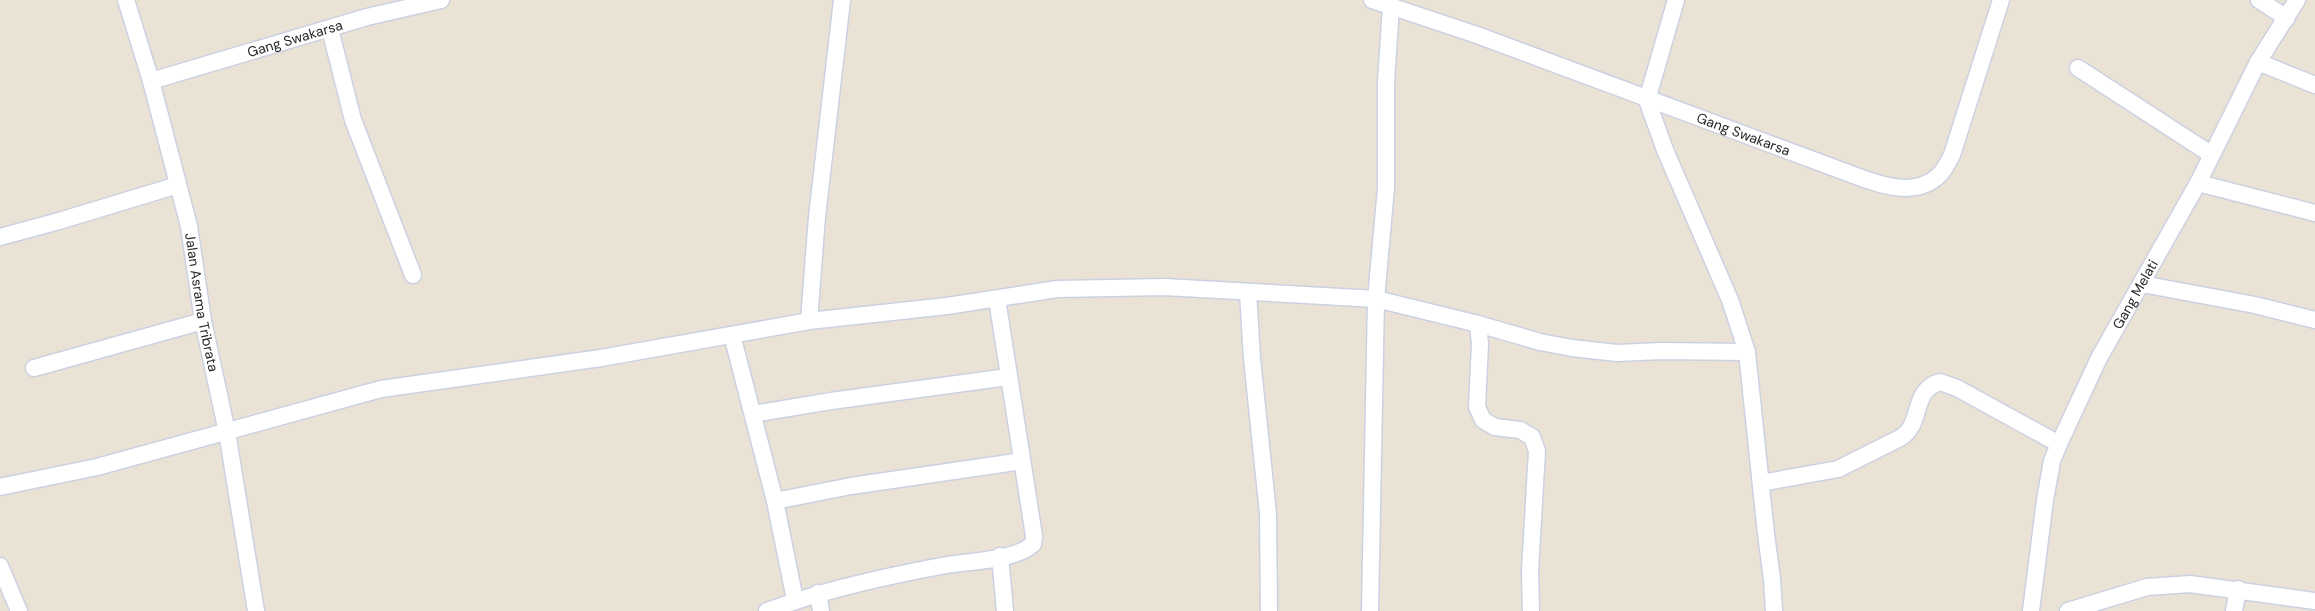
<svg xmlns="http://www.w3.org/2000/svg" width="2315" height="611" font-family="'DM Sans',sans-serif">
<rect width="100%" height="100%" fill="#ebe2d6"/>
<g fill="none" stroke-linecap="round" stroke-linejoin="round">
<defs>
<g id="minor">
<path id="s1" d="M 126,0 L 151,81 L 189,226 L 203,321 L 227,432 L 256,611"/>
<path id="s2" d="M 1372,0 L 1477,35 L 1840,170 C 1871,181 1915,203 1942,172 C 1946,167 1949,160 1952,155 L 2001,0"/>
<path d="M 1676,0 L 1647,100 L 1665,150 L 1730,300 L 1747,352 L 1766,534 L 1772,579 L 1774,611"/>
<path d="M 2259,0 L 2287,18"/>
<path d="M 330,29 L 353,120 L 413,275"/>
<path d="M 2258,62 L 2315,85"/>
<path d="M 2078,68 L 2212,155"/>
<path id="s3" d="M 151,81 L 367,17 L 441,0"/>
<path d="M 2198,183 L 2315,213"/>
<path d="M 0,237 L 59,221 L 178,185"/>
<path d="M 2142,284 L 2255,305 L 2315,320"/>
<path d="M 1248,293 L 1252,358 L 1268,514 L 1269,611"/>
<path d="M 809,321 L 817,217 L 842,0"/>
<path d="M 1478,324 L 1480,344 L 1477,407 L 1483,420 L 1495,427 L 1520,430 L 1532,437 L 1537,451 L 1530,571 L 1531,611"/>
<path d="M 732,335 L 775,501 L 795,600"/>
<path d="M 34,368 L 203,321"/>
<path d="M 753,414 L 831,401 L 1008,377"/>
<path d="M 1761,483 L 1838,469 L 1900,438 C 1924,424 1910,391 1940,382 L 1957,388 L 2059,444"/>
<path d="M 0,487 L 97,467 L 381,389 L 601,358 L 809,321 L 947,306 L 1057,289 L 1165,287 L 1376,299 L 1478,324 L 1540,342 L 1572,348 L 1617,353 L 1661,351 L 1747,352"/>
<path d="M 775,501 L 851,486 L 1022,461"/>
<path d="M 1000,556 L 1005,611"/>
<path d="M 0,566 L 19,611"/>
<path d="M 818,593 L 821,611"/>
<path d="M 767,611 C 823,590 882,577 941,566 C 967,561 1015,561 1033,544 L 1034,536 L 997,299"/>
<path d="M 1370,611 L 1376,299 L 1386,188 L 1386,82 L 1391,6"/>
<path id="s4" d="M 2031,611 L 2045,500 L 2052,461 L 2059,444 L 2099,358 L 2198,183 L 2258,62 L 2297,0"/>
<path d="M 2068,611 L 2147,587 L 2190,584 L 2315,601"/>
<path d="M 2234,611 L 2238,589"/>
</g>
</defs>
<use href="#minor" stroke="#ccd1e2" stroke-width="19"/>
<use href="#minor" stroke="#fff" stroke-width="16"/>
</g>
<g text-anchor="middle" stroke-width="5" stroke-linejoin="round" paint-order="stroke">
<g font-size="14" fill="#272727" stroke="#fff">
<text dy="5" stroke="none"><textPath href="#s3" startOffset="150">Gang Swakarsa</textPath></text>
<text dy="5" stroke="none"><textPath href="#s2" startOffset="395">Gang Swakarsa</textPath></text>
<text dy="5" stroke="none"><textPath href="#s4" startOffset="338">Gang Melati</textPath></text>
<text dy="5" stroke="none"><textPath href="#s1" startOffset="312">Jalan Asrama Tribrata</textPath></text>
</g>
</g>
</svg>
